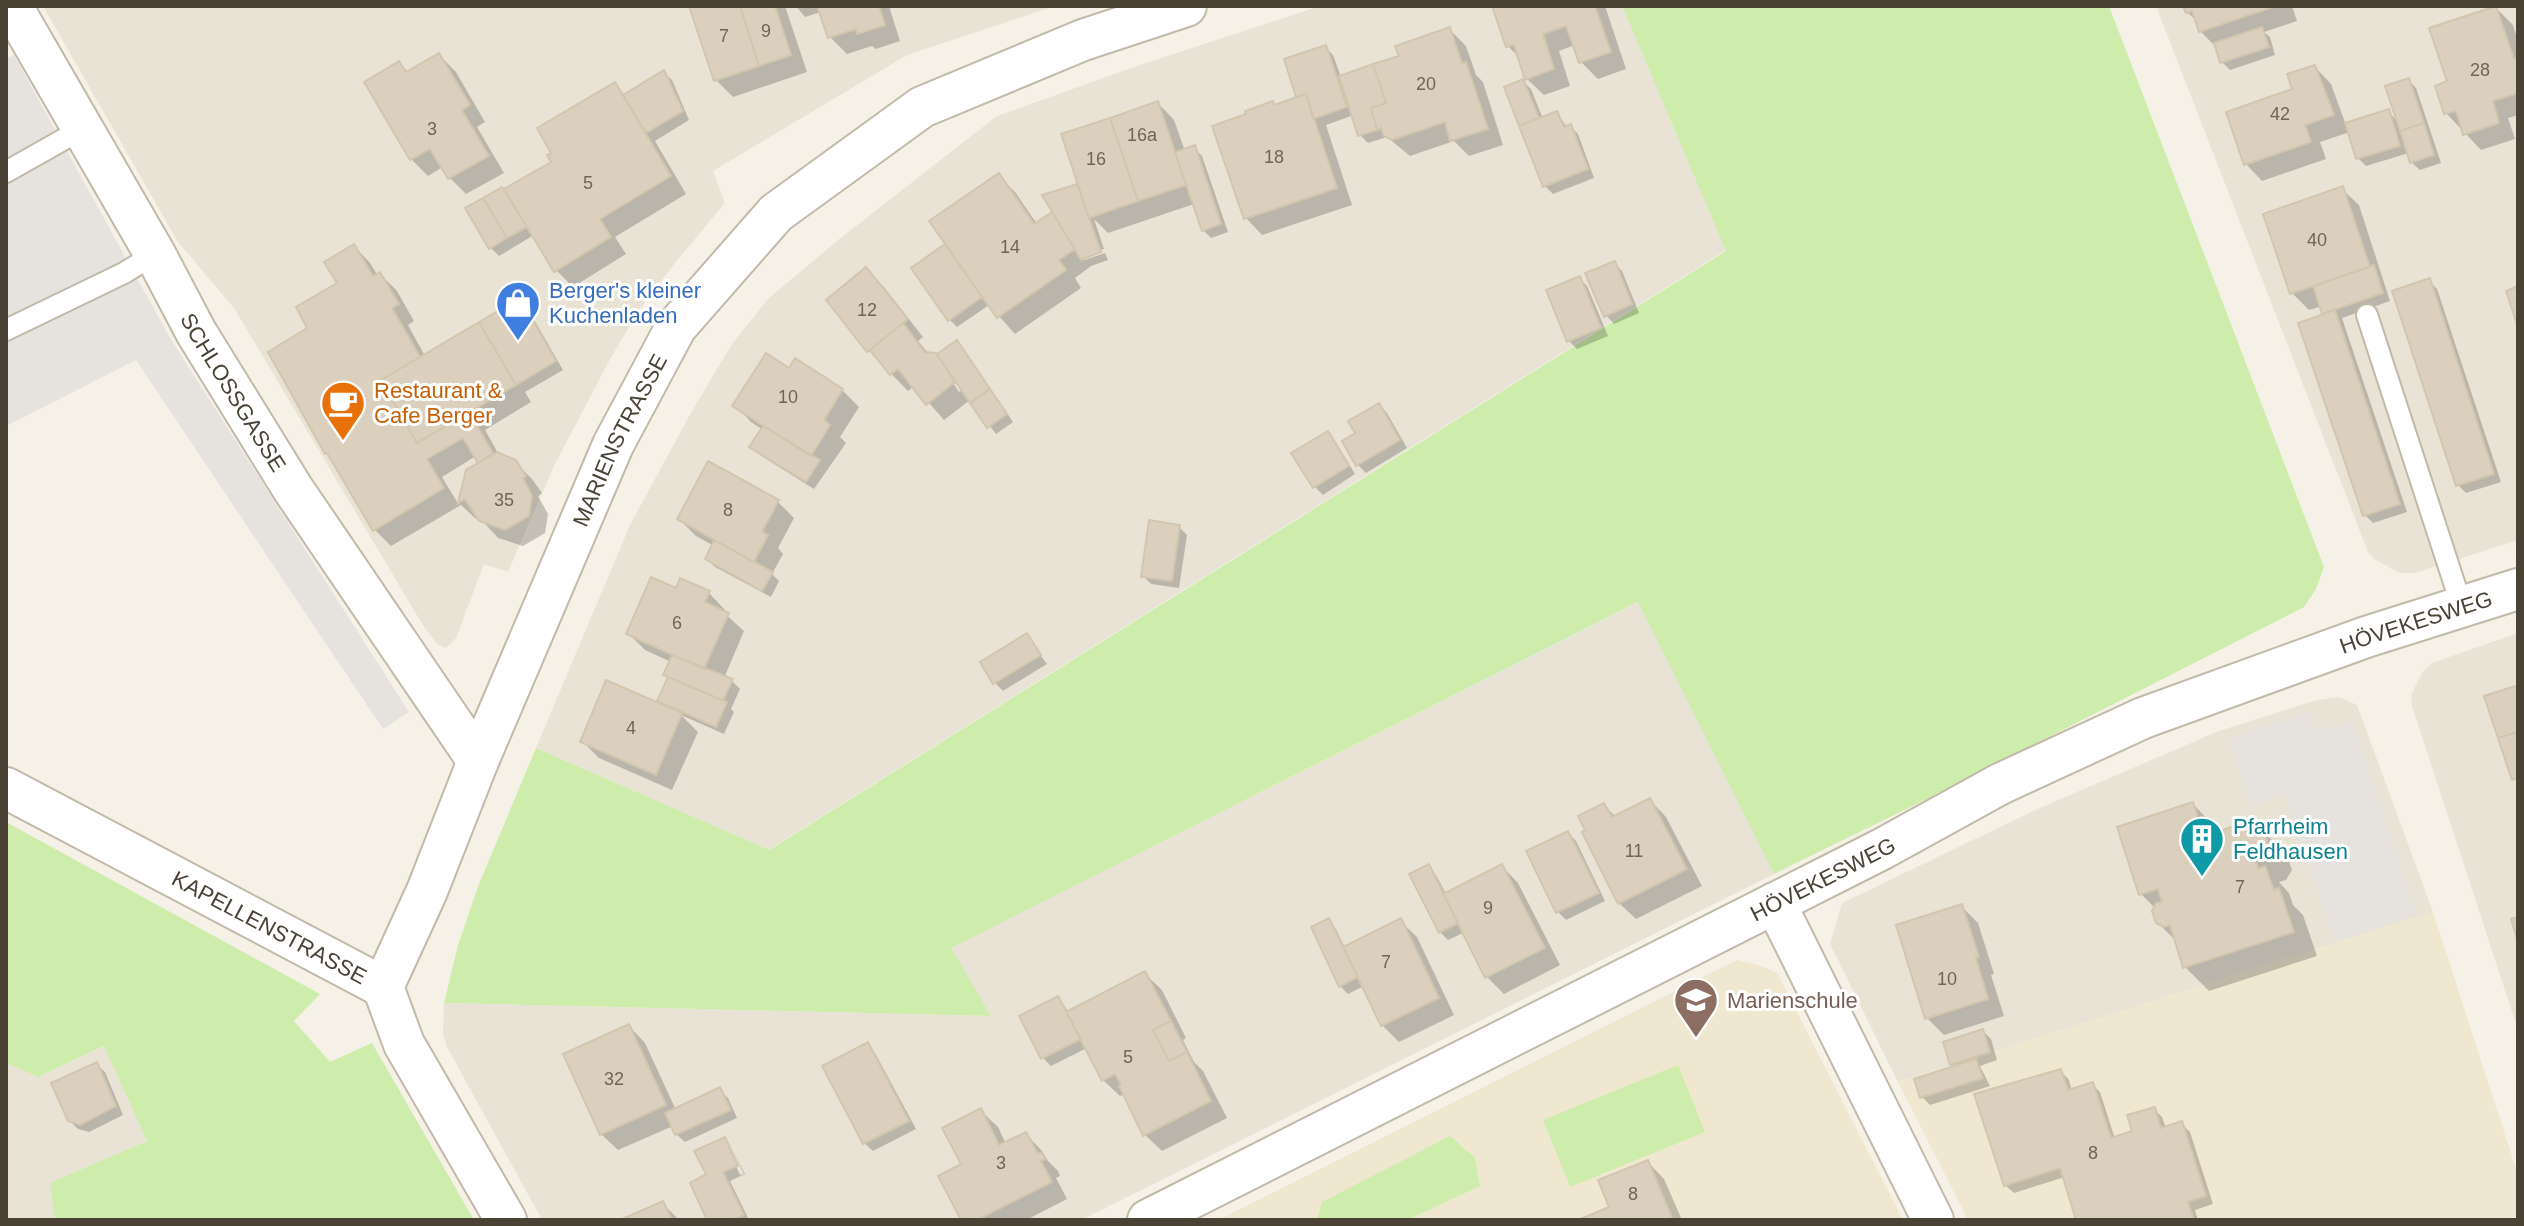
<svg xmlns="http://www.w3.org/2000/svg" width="2524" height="1226" font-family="Helvetica,sans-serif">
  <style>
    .residential { fill: #e9e3d5 }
    .education { fill: #efe7d0 }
    .green { fill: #ceedac }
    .parking { fill: #e6e3df }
    .shadow { fill: #0003; fill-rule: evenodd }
    .building { fill: #dbd0be; stroke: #d3c6ae; stroke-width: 2 }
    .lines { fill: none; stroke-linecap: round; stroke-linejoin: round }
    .service-casing { stroke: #c1baa9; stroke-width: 24 }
    .minor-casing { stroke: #c1baa9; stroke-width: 44 }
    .service { stroke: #fff; stroke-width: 20 }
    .minor { stroke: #fff; stroke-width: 40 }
    .labels { text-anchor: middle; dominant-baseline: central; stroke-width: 6; stroke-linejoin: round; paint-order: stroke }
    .number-label { font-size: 18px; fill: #6e6657 }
    .shop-label { font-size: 22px; fill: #366cbe; stroke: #fff; text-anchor: start }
    .food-label { font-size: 22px; fill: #c56008; stroke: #fff; text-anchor: start }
    .street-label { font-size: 22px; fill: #494235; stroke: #fff }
    .culture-label { font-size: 22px; fill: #0d838f; stroke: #fff; text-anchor: start }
    .education-label { font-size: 22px; fill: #785e54; stroke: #fff; text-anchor: start }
  </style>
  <rect width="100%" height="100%" fill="#f5f1e7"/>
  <path class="residential" d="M43,6h1012l-148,49 -194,116 12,32 -50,60 -36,47 -30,51 -55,105 -46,106 -24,-8 -28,74 -10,10 -8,-3 -14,-18 -190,-319 -56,-66z
    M1320,6h302l104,244 -958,600 -232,-102 94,-223 62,-114 40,-67 36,-45 70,-59 159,-124 137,-49z
    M2156,6h362v534l-103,33h-15l-26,-14 -6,-7z
    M1639,602l135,272 -693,346h-539l-95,-173 -4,-13 1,-31 546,13 -40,-68z
    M2518,633v397l-106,-324 -1,-11 11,-22 10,-10z
    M2339,697l18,8 76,207 -535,170 -68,-138 12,-41 200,-96 177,-76 98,-31z
    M105,1046l42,95 -96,42 4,37h-49v-157l32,14z"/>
  <path class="education" d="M2433,912l85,263v45h-550l-70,-138z
    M1737,960l25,6 15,7 126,247h-685z"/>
  <path class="green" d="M1622,6h487l215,561 -8,22 -12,18 -365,186 -165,81 -136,-272 -687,346 40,68 -547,-13 14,-58 21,-61 57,-136 233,102 957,-599z
    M6,822l314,172 -26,27 36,41 42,-19 102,177h-419l-5,-37 97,-42 -43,-95 -66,31 -32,-14z
    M1678,1065l27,67 -135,55 -27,-67z
    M1450,1136l25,22 5,28 -73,34h-90l5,-18z"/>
  <path class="parking" d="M14,55l156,283 239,374 -26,17 -247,-369 -130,66v-367z
    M2310,711l6,21 37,-12 63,195 -82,26 -49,-146 -35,11 -21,-67z"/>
  <path class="shadow" d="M691,6h94l22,66 -74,25 -17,-17z
    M796,6h93l11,35 -24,8 -4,-3 -25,8 -17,-17 -9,-25 -16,5z
    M1494,6h111l21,63 -28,10 -17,-17 -6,-17 -16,6 11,35 -26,9 -17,-16 -6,-20 -13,-13z
    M2185,6h107l5,15 -33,11 6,5 5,18 -45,15 -8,-8 -5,-14 -17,-17 -2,-9 -11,-10z
    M2496,8l17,17 5,16v74l-10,3 7,21 -34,11 -35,-37 3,-31z
    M1450,30l16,16 10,29 7,7 20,63 -34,11 -15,-15 -44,15 -23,-19 -19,6 -8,-8 -6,-20 -28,10 26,80 -90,30 -16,-17 29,-111 25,-9 -2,-2 27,-49 8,8 8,22 60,-20z
    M439,55l17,17 29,50 -8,5 27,46 -38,21 -16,-16 -7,-11 -15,9 -17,-17 -12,-96 10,10z
    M2315,67l16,17 15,41 42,-14 10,11 10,-42 8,8 25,75 -21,7 -9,-8 -2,-9 -43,13 -8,-8 -8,-26 -30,10 6,17 -64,22 -16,-17 48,-73z
    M664,73l8,7 17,40 -34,21 31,53 -71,43 11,17 -53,33 -17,-17 -22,-35 -35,21 -8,-8 -23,-39 36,-17 50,-29v-9l60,-69 12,11z
    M1523,81l8,8 12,30 14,-6 10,14 3,-1 8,8 16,44 -41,16 -8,-8 -39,-98z
    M1158,103l16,17 11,31 9,-3 8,8 26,76 -17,6 -8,-8 -9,-26 -86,29 -14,-14 10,30 -19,7v4l20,-7 3,7 -17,6 -16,12 6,10 -66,46 -26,-29 -32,22 -8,-8 2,-66 47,-77 17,16 22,32 15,-10 6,7 19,-35 5,6z
    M2342,189l17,16 31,96 -48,17 65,194 -34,11 -8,-8 -43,-209 -13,4 -17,-17z
    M354,246l16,17 8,13 2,-2 17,17 17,30 -6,4 17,31 95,-55 8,8 35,61 -38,22 6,10 -46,28 14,25 16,7 17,17 10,14 -4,3 10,18 -3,19 -22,13 -25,-8 -19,-21 -3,2 -15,-14 -70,41 -17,-17 -40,-69 -7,-7 -56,-100 39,-24 30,-45zM476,456l5,8 -13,7 -9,34 -17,-28z
    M1614,263l8,8 17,42 -25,11 -8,-9z
    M866,270l17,16 40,51 -5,4 11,13 6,1 8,8 14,-20 8,8 48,71 -17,12 -26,-34 -26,20 -30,-34 -6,5 -39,-40 -40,-51zM943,368h5l14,21 -3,3z
    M1579,278l8,8 21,50 -31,13 -8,-8z
    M2429,281l8,8 64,193 -35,11 -8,-8z
    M790,370l52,20 17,17 -19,30 6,6 -32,46 -54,-34 -8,-8 11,-17 -12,-8 -16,-17z
    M1379,405l8,8 20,35 -41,25 -8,-8v-31z
    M1327,433l8,8 20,33 -32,21 -8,-8z
    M777,501l17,17 -16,30 5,6 -11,20 7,7 -8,16 -56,-30 -8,-8 7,-13 -18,-10 -17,-17z
    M1179,527l8,8 -8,53 -28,-4 -8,-8z
    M677,591l32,2 16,17 -1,3 20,18 -20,47 8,3 8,8 -9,20 3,3 -10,22 -43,-19 17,17 -26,58 -73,-32 -17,-17 86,-32 -8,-8 10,-22 1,-17 -26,-12 -17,-17z
    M1026,635l21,29 -44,27 -8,-8 -12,-20z
    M1650,800l16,17 36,69 -66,33 -17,-16 -15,-98 12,12z
    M2193,804l24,25 2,5 42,-5 25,25 6,16 -6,10 -7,2 10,11 4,12 10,10 14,41 -108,35 -24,-24 -8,-25 -20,-20 -1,-13 -15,-15z
    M1568,833l8,8 29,60 -39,19 -8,-8 -29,-60z
    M1502,866l16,17 42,82 -56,29 -17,-17 -22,-45 -17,8 -8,-8 -12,-65 8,8 10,19z
    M1961,906l17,17 16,51 -3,1 13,41 -60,19 -17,-17z
    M1328,921l8,8 9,19 55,-27 17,16 37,78 -55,27 -17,-17 -18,-39 -16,8 -8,-8z
    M1145,974l17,16 24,48 -3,2 11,22 9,9 24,47 -65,33 -17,-16 -20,-41 -5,2 -17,-16 -16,-32 -36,18 -8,-8 15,-60 11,14z
    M629,1026l16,17 31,67 44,-20 8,8 9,20 -52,24 -9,-8 -3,-8 -55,24 -17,-16z
    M1983,1031l8,8 6,21 -17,6 10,20 -60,19 -8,-8 33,-29 -3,-4z
    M867,1045l8,8 41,76 -43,22 -9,-8z
    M96,1064l9,8 18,43 -34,17 -11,-3 -9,-9z
    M2061,1071l8,9 3,11 20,-7 8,8 15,47 20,-7 19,-23 8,8 4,11 15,-5 9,9 23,72 -18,6 3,10h-120l-13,-43 -51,16 -9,-8z
    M981,1111l17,16 8,17 20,-10 16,17 6,10 10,10 2,5 -4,2 11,21 -41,21h-63l1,-55z
    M724,1140l7,6h-4l13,29 4,-1 -13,-27 14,27 -15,7 19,39h-40v-45z
    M1648,1162l16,17 18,41h-99l29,-11z
    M662,1203l17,17h-54z"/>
  <path class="building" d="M689,6h51l19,60 -45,15z
    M740,6h35l16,49 -32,11z
    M817,6h62l6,19 -28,9 -1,-5 -28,9z
    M1492,6h103l16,46 -32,11 -13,-37 -23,8 11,35 -29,11 -11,-35 -8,2z
    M2183,6h93l-77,26 -7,-21 -6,2z
    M2496,6l18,53 4,-1v35l-25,8 6,22 -36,12 -7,-24 -12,3 -9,-28 12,-5 -18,-53z
    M1450,27l12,37 4,-2 22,67 -38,12 -5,-19 -53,18 -8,-4 -3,-8 -4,2 -6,-22 15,-5 -13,-39 26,-8 -4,-10z
    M2262,27l7,20 -49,16 -6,-20z
    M1326,45l21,62 -34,12 -7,-25 -10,3 -12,-38z
    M439,53l31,52 -8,5 27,46 -41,23 -18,-30 -20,11 -46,-78 35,-21 7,11z
    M1373,64l13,39 -15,5 6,22 -19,6 -19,-60z
    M2315,65l19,50 -29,10 6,17 -67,23 -18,-53 66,-23 -5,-15z
    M664,70l19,41 -37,22 -23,-38z
    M2409,78l15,45 -24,8 -15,-45z
    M1523,79l16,39 -20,8 -15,-39z
    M615,82l56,94 -71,43 11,18 -57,35 -50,-83 47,-27 -4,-7 4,-2 -14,-25z
    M1306,94l31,94 -93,31 -32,-93 34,-12 -1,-3 28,-10 1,4z
    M1158,101l28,84 -48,16 -28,-83z
    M2389,109l11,37 -44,13 -11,-36z
    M1557,111l7,16 7,-3 17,45 -45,18 -24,-61z
    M1110,118l28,83 -49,17 -28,-84z
    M2424,123l10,32 -24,8 -10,-32z
    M1195,145l26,79 -19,7 -27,-79z
    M999,173l35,51 18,-12 23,37 -16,11 7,10 -69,48 -68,-97z
    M1077,184l24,68 -20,8 -39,-65z
    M2343,186l27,81 -80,27 -27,-80z
    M502,187l25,40 -20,11 -24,-40z
    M483,198l24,40 -18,11 -24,-41z
    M354,244l19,32 7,-4 19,32 -7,4 28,49 -39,23 36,63 52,-31 24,41 -15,10 -15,-25 -36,21 17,29 -71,43 -46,-78 -2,1 -57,-102 39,-24 -11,-21 41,-24 -13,-21z
    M945,244l37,53 -34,24 -37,-53z
    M1615,261l17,43 -28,13 -19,-44z
    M2374,265l9,28 -61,21 -9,-28z
    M866,267l42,52 -41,33 -41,-52z
    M1580,276l21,52 -34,14 -21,-52z
    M2430,278l64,196 -38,12 -64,-195z
    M2518,286v41l-12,-36z
    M520,298l36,63 -40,24 -37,-63z
    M2335,310l65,194 -37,12 -65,-193z
    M479,322l37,63 -99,58 -36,-63z
    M903,323l22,29 11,1 19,29 -29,23 -28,-36 -8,6 -20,-25z
    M957,340l33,49 -20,14 -33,-49z
    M766,353l23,15 6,-10 48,31 -19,31 6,5 -19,31 -79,-50z
    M990,389l17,25 -20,14 -17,-25z
    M1379,403l21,37 -44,26 -14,-25 13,-8 -7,-12z
    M763,426l57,34 -14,22 -57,-35z
    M1328,431l21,35 -36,22 -22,-35z
    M497,452l19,8 10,16 -3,2 9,18 -3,20 -24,14 -26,-9 -14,-22 -7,4 8,-33z
    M708,461l71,39 -17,32 6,3 -14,27 -77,-43z
    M1149,520l31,5 -8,56 -31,-4z
    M714,540l59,32 -11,19 -57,-32z
    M651,577l25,11 4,-10 30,13 -5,11 24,11 -25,56 -78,-35z
    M1027,633l14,22 -48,29 -13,-22z
    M672,655l61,24 -10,22 -60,-26z
    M668,677l59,25 -11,25 -59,-26z
    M606,680l76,33 -26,62 -76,-33z
    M2518,685v47l-20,6 -14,-42z
    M2518,732v46l-6,2 -14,-42z
    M1650,798l37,71 -69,35 -36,-72 3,-2 -7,-14 26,-13 8,14z
    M2193,802l11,34 46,-15 13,6 5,18 -6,11 -7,2 3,11 7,-3 9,24 5,-2 15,44 -111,36 -13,-43 -6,2 -8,-4 -4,-12 4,-8 6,-1 -4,-13 -19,6 -22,-68z
    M1568,831l31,62 -43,20 -30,-62z
    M1429,864l29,59 -19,10 -30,-59z
    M1502,864l43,84 -60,30 -42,-84z
    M1962,904l17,53 -3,1 12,41 -63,20 -29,-94z
    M2518,917v25l-7,-23z
    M1329,918l29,59 -19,10 -28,-60z
    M1401,918l38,80 -58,28 -38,-79z
    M1145,971l26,50 -18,9 16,31 18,-9 24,49 -68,35 -24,-50 2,-1 -6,-11 -13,7 -36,-69z
    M1058,996l23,43 -40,20 -22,-43z
    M1171,1021l16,31 -18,9 -16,-31z
    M629,1024l37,81 -66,30 -37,-81z
    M1983,1029l7,23 -40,13 -7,-23z
    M868,1042l41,79 -46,23 -41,-78z
    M1976,1059l7,19 -63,20 -6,-19z
    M97,1062l19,44 -36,19 -12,-4 -17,-38z
    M2061,1069l7,21 25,-8 18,56 21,-7 -5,-16 28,-8 6,21 21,-7 24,75 -18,6 6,18h-118l-16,-52 -56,18 -30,-92z
    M720,1087l11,23 -56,25 -10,-22z
    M981,1108l18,37 27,-13 12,22 4,-2 3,7 -4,2 11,21 -75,38h-16l-23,-44 23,-12 -19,-36z
    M725,1137l13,29 -15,6 21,43 -11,5h-26l-17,-37 16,-9 -12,-23z
    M1648,1160l25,60h-95l31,-13 -11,-27z
    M663,1201l9,19h-52z"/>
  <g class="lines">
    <g class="service-casing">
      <path id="service" d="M6,172l76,-43
        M2367,315l95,292
        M6,330l118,-57 31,-19"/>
    </g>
    <g class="minor-casing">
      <g id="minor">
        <path id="s1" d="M15,6l3,11 137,237 41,78 97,157 185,272"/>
        <path id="s2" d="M6,788l377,199 21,57 102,176"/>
        <path d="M1775,903l158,317"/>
        <path id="s3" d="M383,987l44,-96 51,-130 135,-316 63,-118 100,-114 146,-106 161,-67 103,-34"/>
        <path id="s4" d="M1148,1220l734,-371 118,-65 143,-66 223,-81 152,-48"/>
      </g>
    </g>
    <use href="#service" class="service"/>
    <use href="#minor" class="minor"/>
  </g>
  <defs>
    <g id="shop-pin" transform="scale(2.3)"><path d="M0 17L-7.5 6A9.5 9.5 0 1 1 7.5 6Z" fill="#3f7fe0" stroke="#fff"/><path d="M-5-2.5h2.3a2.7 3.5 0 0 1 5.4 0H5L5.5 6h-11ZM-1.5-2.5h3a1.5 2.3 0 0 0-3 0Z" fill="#fff"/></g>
    <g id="cafe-pin" transform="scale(2.3)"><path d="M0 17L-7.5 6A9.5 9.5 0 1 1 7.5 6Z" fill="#e8710a" stroke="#fff"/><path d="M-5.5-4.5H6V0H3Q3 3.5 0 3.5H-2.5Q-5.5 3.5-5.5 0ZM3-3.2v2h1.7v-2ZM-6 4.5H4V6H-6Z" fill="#fff"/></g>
    <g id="building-pin" transform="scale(2.3)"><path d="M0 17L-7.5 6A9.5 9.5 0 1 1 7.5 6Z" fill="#0f9aa8" stroke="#fff"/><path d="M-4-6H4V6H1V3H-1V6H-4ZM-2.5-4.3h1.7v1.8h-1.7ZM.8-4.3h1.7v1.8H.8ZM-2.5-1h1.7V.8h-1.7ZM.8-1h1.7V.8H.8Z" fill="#fff"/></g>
    <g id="school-pin" transform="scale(2.3)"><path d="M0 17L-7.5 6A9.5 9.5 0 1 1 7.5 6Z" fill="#8d6e63" stroke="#fff"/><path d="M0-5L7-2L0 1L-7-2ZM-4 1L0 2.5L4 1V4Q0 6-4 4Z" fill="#fff"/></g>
  </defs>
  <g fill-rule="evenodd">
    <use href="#shop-pin" x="518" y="303"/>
    <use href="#cafe-pin" x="343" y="403"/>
    <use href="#building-pin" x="2202" y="839"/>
    <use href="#school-pin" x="1696" y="1000"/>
  </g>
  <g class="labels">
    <g class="number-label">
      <text x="766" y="31">9</text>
      <text x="724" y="36">7</text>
      <text x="2480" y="70">28</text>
      <text x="1426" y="84">20</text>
      <text x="2280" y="114">42</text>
      <text x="432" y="129">3</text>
      <text x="1142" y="135">16a</text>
      <text x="1274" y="157">18</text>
      <text x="1096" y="159">16</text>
      <text x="588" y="183">5</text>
      <text x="2317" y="240">40</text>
      <text x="1010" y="247">14</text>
      <text x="867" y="310">12</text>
      <text x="788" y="397">10</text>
      <text x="504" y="500">35</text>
      <text x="728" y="510">8</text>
      <text x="677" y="623">6</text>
      <text x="631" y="728">4</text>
      <text x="1634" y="851">11</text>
      <text x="2240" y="887">7</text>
      <text x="1488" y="908">9</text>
      <text x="1386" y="962">7</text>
      <text x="1947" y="979">10</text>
      <text x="1128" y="1057">5</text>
      <text x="614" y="1079">32</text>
      <text x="2093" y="1153">8</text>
      <text x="1001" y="1163">3</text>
      <text x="1633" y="1194">8</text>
    </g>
    <g class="shop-label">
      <text x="549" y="290">Berger's kleiner<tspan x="549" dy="25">Kuchenladen</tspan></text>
    </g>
    <g class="food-label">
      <text x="374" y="390">Restaurant &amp;<tspan x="374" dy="25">Cafe Berger</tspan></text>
    </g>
    <g class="street-label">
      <text stroke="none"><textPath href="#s1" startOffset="444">SCHLOSSGASSE</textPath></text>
      <text stroke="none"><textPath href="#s3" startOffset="596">MARIENSTRASSE</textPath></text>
      <text stroke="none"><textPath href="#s4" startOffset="1404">HÖVEKESWEG</textPath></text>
      <text stroke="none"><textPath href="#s4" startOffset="756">HÖVEKESWEG</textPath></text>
      <text stroke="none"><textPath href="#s2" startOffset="298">KAPELLENSTRASSE</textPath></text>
    </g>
    <g class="culture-label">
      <text x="2233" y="826">Pfarrheim<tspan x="2233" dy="25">Feldhausen</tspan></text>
    </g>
    <g class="education-label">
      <text x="1727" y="1000">Marienschule</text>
    </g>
  </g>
  <rect width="2524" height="1226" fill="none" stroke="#494235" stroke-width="16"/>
</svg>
